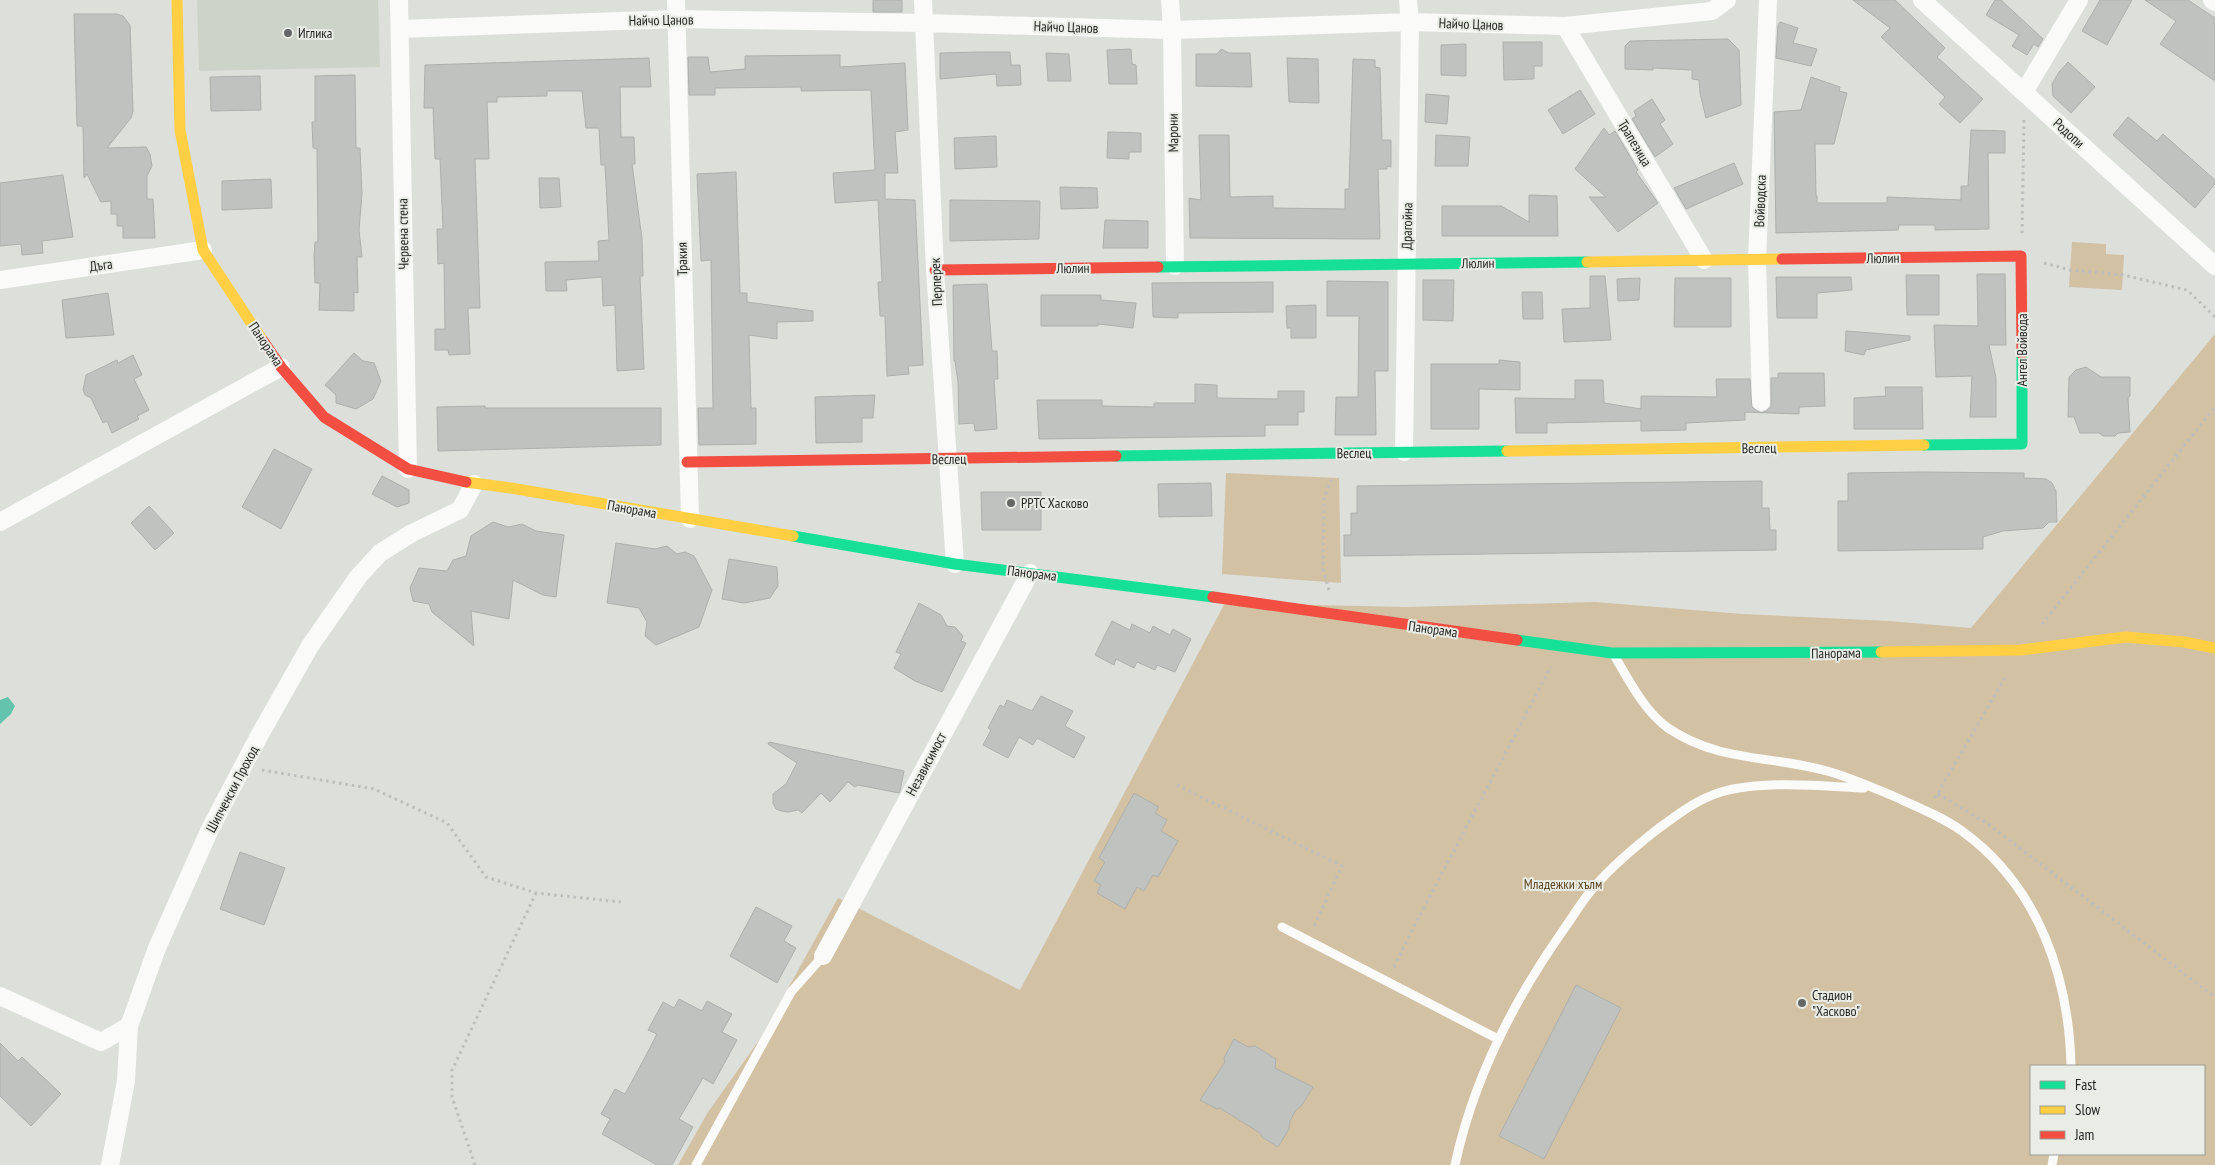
<svg xmlns="http://www.w3.org/2000/svg" width="2215" height="1165" font-family="'PT Sans Narrow',sans-serif">
  <style>
    .built { fill: #ced3c9 }
    .green { fill: #d3c1a4; fill-rule: evenodd }
    .water { fill: #64c3ad }
    .building { fill: #c0c2bf; stroke: #aeb0ad }
    .lines { fill: none; stroke-linecap: round; stroke-linejoin: round }
    .path { stroke: #bebebe; stroke-width: 3; stroke-dasharray: 2.5 4; stroke-linecap: butt }
    .lane { stroke: #fafaf9; stroke-width: 9 }
    .street { stroke: #fafaf9; stroke-width: 18 }
    .fast { stroke: #16e098; stroke-width: 11 }
    .slow { stroke: #ffcf43; stroke-width: 11 }
    .jam { stroke: #f24e42; stroke-width: 11 }
    .poi-dot { fill: #656764; stroke: #eaede6; stroke-width: 2 }
    .labels { text-anchor: middle; dominant-baseline: central; stroke-width: 4; stroke-linejoin: round; paint-order: stroke }
    .street-label { font-size: 14px; fill: #252624; stroke: #eaede6 }
    .poi-label { font-size: 14px; fill: #252624; stroke: #eaede6; text-anchor: start }
    .park-label { font-size: 14px; fill: #5e4723; stroke: #eaede6 }
  </style>
  <rect width="100%" height="100%" fill="#dddfda"/>
  <path class="built" d="M197,0h181l2,67 -181,4z"/>
  <path class="green" d="M2072,242l34,2v10l18,1 -2,35 -53,-3z
    M2215,334v831h-1537l30,-53 52,-73 78,-141 182,92 207,-391 40,5 139,3 189,-5 147,12 147,7 82,7zM2031,1066h173v88h-173z
    M1226,473l113,5 2,105 -119,-9z"/>
  <path class="water" d="M8,697l7,9 -4,8 -11,10v-24z"/>
  <path class="building" d="M873,0h29v12h-29z
    M1853,0h42l50,48 -8,9 46,42 -23,24 -21,-19 6,-7 -64,-60 9,-9z
    M1995,0h6l42,39 -5,8 -4,-3 -7,11 -15,-9 7,-11 -33,-20z
    M2100,0h32l-25,45 -25,-14z
    M2145,0h43l27,18v63l-55,-37 16,-23z
    M74,14h43l6,2 7,9 3,86 -2,7 -24,30 39,-1 4,7 2,12 -5,10v23h6l2,39h-32v-12h-6v-12h-6v-13l-10,1 -14,-28 -3,4 -1,-52h-6z
    M1780,22l18,6 -5,15 24,6 -6,17 -35,-8 2,-33z
    M1728,39l11,11 2,55 -35,13 -6,-25 -1,-13 -7,-1v-9l-39,-2v2l-28,-1v-23l5,-5z
    M1503,42h39v24h-8v13l-30,1z
    M1466,44v32l-25,-1v-30z
    M1131,49l1,15 4,1 1,19h-28l-2,-34z
    M1221,49l8,4h21l2,34 -56,-1v-32h21z
    M981,52h29l1,13h9l1,20 -24,1 -1,-12 -56,5v-26z
    M1046,53l23,1 2,27h-23z
    M840,55v12l65,-4 3,67 -13,2 3,41h-13v26l30,1 8,165 -15,1 1,8 -22,2 -2,-60h-5l-2,-34h4l-4,-82 -43,3 -2,-30 42,-3 -4,-80 -70,1v-4l-86,1v7h-26l-1,-38h20l2,15 35,-3v-13z
    M649,58l2,29h-31l1,50h13l1,27h-3l10,75 1,37h-3l4,93 -27,2 -2,-66 -12,1 -1,-29 -36,3 1,11h-21l-1,-29 54,-1 -1,-20 11,-1 -4,-75h-4l-2,-37h-13l-4,-37h-35v5l-50,1v5h-10l2,57h-14l5,149h-12l2,46 -21,1 -1,-5h-13v-21h10l-1,-66 -6,1 -1,-35h6l-3,-70h-5l-2,-51h-9l1,-43z
    M1287,58l31,1 1,44 -30,-1z
    M1353,59l22,1v7l5,1 2,72h9v27l-4,-1v3h-9l2,70 -190,-1 -1,-40 12,2 -2,-65h30l1,62 43,-1v12l72,1v-20h4z
    M2068,62l27,25 -24,26 -18,-17 -1,-12 7,-12z
    M355,75l1,73h4l2,46 -3,36 3,27h-5l1,36 -4,-1v19l-35,-1 1,-27h-5l-1,-27 1,-14h3l-1,-93 -4,-1 -1,-26h3v-46z
    M260,76l1,34 -50,1 -1,-34z
    M1811,77l29,10 -1,4 8,2 -13,51h-19l1,52h1v7h70v-6l74,3v-14h7l3,-56 34,1v22h-17l1,76 -54,1v-5h-36l-1,5 -122,3 -2,-121 27,-2z
    M1580,90l15,24 -32,20 -15,-24z
    M1426,94l23,2 -2,28 -22,-2z
    M1652,99l13,21 -5,4 13,20 -18,13 -23,-38 4,-3 -2,-5z
    M2128,117l29,24 6,-7 52,46v4l-20,24 -82,-73z
    M1604,128l5,7 6,-4 23,39 -2,2 22,31 -40,29 -29,-35h17l-31,-28z
    M1108,132l33,1v19h-12v7l-22,-1z
    M1436,135l34,2 -2,29h-33z
    M996,136l1,31 -42,2 -1,-31z
    M1734,163l9,21 -57,25 -12,-21z
    M736,172l4,121h7v9l66,9v10l-36,1v17l-28,-4 2,73h5v36l-57,1 -1,-37h15l-2,-148 -10,1 -4,-87z
    M63,175l10,62 -31,4 1,12 -21,2 -1,-11 -21,2v-63z
    M539,178h20l2,29 -21,1z
    M271,179l1,29 -50,2v-29z
    M1060,187l37,1 1,20 -37,1z
    M1529,195l28,1 1,40h-116v-30h59l28,16z
    M950,200l90,1 -1,38 -89,2z
    M1105,220l43,1v27h-45z
    M1977,274h28l1,71h-17l7,33v39h-26l2,-41 -36,1 -2,-52 44,1z
    M1906,275h33v40h-32z
    M1590,276h15l6,64 -47,2 -2,-33 28,-1z
    M1776,277h75l1,13 -35,3v25h-40z
    M1640,278l-1,22 -21,1 -1,-22z
    M1675,278h56v49h-57z
    M1423,280h31l-1,41 -30,-1z
    M1327,281l61,1v89h-13l1,64h-41l1,-38h22l1,-81h-32z
    M1273,282v30l-95,1v5l-25,-1 -1,-34z
    M987,284l5,67h5l1,28h-4l3,50 -22,2 -1,-8 -15,1 -1,-42 -3,-21h-1l-1,-76z
    M1522,292h20l1,27h-20z
    M108,293l6,42 -48,3 -4,-38z
    M1041,295h60v5l35,3 -3,25 -35,-4v2h-57z
    M1316,305v33h-25v-10h-4l-1,-22z
    M1846,331l64,5v4l-44,10 -2,5 -19,-4z
    M354,353l9,8 11,2 7,18 -8,18 -17,10 -20,-6v-8l-11,-10z
    M133,355l9,20 -8,4 15,31 -12,6 2,3 -27,14 -5,-12 -4,2 -12,-25 -6,-3 -2,-5 3,-15 31,-15 1,3z
    M1499,360l21,2v28l-41,-1v40h-48v-65h68z
    M2086,367l15,10h29v19l-2,2 2,34 -12,1 -3,3h-12l-4,-3h-19l-6,-16h-6l1,-40 7,-7z
    M1778,373h46l1,33 -26,1v7l-54,-2v8l-59,3v7l-45,1v-10l-94,2v10h-31l-1,-35 60,1v-19h28l1,23 37,6v-13l76,1 -1,-18h34l2,28 9,6 5,-2 5,-4v-29h7z
    M1195,384l22,1v13l61,1v-8h26v21h-6v13h-33v11l-226,3 -2,-39h65v6l52,1v-4h41z
    M1885,387h37l1,42h-69v-31l32,-2z
    M875,395l-2,23h-11v24l-46,1 -1,-46z
    M485,406v2h176v37l-223,6 -1,-44z
    M274,449l38,20 -31,60 -39,-22z
    M1922,472l102,1v5l22,1 6,4 4,8 1,31h-8l-6,6 -40,3 -20,6v12l-145,2v-50h10v-28z
    M382,476l27,14v13l-12,4 -25,-13z
    M1762,481v27h7l1,22h6v20l-432,6v-21h7v-22h6v-27z
    M1211,483l1,33 -53,1 -1,-33z
    M981,492h60v38h-59z
    M149,506l25,27 -19,17 -24,-27z
    M493,522l15,5 14,-3 14,7 28,4 -8,62 -13,-2 -30,-15 -4,39 -38,-8 3,35 -42,-34 -3,-8 -16,-3 -3,-13 9,-20 28,3 6,-11 13,-4 5,-20z
    M616,543l39,6 12,-3 10,8 8,-2 9,4 18,34 -13,37 -43,18 -11,-9 2,-14 -8,-14 -32,-5z
    M729,559l48,8 1,19 -8,12 -26,5 -22,-4z
    M919,603l22,12 6,11 8,1 8,9 -2,5 5,2 -24,49 -27,-11 -21,-13 7,-14 -5,-2z
    M1112,621l18,9 2,-6 18,9 3,-7 17,9 3,-6 18,10 -16,33 -18,-7 -2,5 -18,-8 -3,6 -18,-9 -2,6 -19,-10z
    M1041,696l32,15 -8,15 20,11 -11,21 -37,-20 -4,7 -14,-8 -11,21 -25,-13 8,-15 -3,-2 12,-23 4,2 3,-7 25,11z
    M769,742l135,29 -4,20 -1,2 -41,-8 -3,2 -7,-5 -18,20 -9,-9 -19,20 -4,-3 -10,2 -7,-1 -5,-2 -3,-6v-9l13,-10 11,-21 -29,-19z
    M1134,793l25,14 -4,6 12,7 -6,11 17,10 -20,36 -5,-2 -9,16 -7,-4 -12,22 -28,-16 4,-8 -7,-4 11,-19 -6,-4z
    M240,852l45,16 -21,57 -44,-16z
    M756,907l36,19 -8,15 12,7 -19,35 -47,-27z
    M1576,985l45,23 -77,151 -45,-23z
    M679,999l23,12 5,-10 25,13 -10,18 15,8 -24,44 -10,-6 -24,41 14,8 -21,38h-15l-55,-31 8,-15 -9,-5 14,-25 10,5 18,-33 14,-27 -9,-4 15,-28 11,6z
    M1234,1039l14,8 7,-1 21,13 -1,9 38,19 -11,18 -7,6 -5,10 -1,8 -11,18 -16,-10 -2,-4 -40,-25 -3,1 -17,-9 25,-38 -1,-4z
    M0,1043l18,18 4,-4 39,37 -30,32 -31,-30z"/>
  <g class="lines">
    <path class="path" d="M2022,233l2,-113
      M2044,263l26,7 53,5 64,15 28,27
      M1329,590l-6,-21 1,-71 9,-22
      M2042,624l173,-217
      M262,770l112,19 73,34 39,54 50,16 85,9
      M1177,785l165,81 -28,60
      M1938,794l50,30 227,173
      M1935,798l72,-124
      M1394,967l19,-39 138,-261
      M475,1165l-23,-68v-27l84,-177"/>
    <path class="lane" d="M1614,655c14,24 31,57 54,73 52,35 103,27 159,43 22,6 44,16 64,24 24,11 50,21 71,36 76,55 107,145 109,235
      M1282,927l216,112
      M696,1165l95,-173 32,-36
      M1455,1165c18,-85 59,-165 109,-236 10,-14 19,-30 31,-43 19,-22 41,-40 64,-58 21,-15 37,-28 62,-36 41,-12 101,-6 143,-4
      M2052,1165l2,-11"/>
    <path class="street" d="M399,0l9,469
      M676,0l14,519
      M923,0l12,270 20,294
      M1170,0l2,30 3,236
      M1922,0l293,266
      M2212,0l3,2
      M1565,26l139,234
      M400,29l277,-10 248,4 247,7 238,-8 155,4 147,-15 15,-11
      M2024,92l55,-92
      M0,280l203,-30
      M1761,402l-4,-143 11,-259
      M1404,452l6,-430 -2,-22
      M0,522l281,-155
      M823,956l207,-383
      M0,996l101,46 28,-16
      M110,1165l16,-84 3,-55 28,-78 53,-119 49,-93 51,-90 48,-69 22,-24 32,-20 48,-23 14,-26"/>
    <path class="fast" d="M1158,267l429,-5
      M1924,445l98,-1v-90
      M1116,456l391,-5
      M793,536l162,28 258,33
      M1517,640l95,13 269,-1"/>
    <path class="slow" d="M177,0l3,130 23,120 60,91
      M1587,262l195,-3
      M1507,451l417,-6
      M466,482l45,6 282,48
      M1881,652l140,-2 105,-13 58,5 31,6"/>
    <path class="jam" d="M1782,259l239,-3 1,98
      M935,270l223,-3
      M263,341l18,26 43,50 84,52 58,13
      M687,462l429,-6
      M1213,597l304,43"/>
  </g>
  <g class="poi-dot">
    <circle cx="288" cy="33" r="5"/>
    <circle cx="1011" cy="503" r="5"/>
    <circle cx="1802" cy="1003" r="5"/>
  </g>
  <g class="labels">
    <g class="street-label">
      <text transform="translate(661 20) rotate(-1)">Найчо Цанов</text>
      <text transform="translate(1471 24) rotate(2)">Найчо Цанов</text>
      <text transform="translate(1066 27) rotate(2)">Найчо Цанов</text>
      <text transform="translate(1173 133) rotate(-91)">Марони</text>
      <text transform="translate(2069 133) rotate(42)">Родопи</text>
      <text transform="translate(1635 143) rotate(59)">Трапезица</text>
      <text transform="translate(1760 201) rotate(-88)">Войводска</text>
      <text transform="translate(1407 226) rotate(-89)">Драгойна</text>
      <text transform="translate(403 234) rotate(-91)">Червена стена</text>
      <text transform="translate(1883 258) rotate(-1)">Люлин</text>
      <text transform="translate(682 259) rotate(-91)">Тракия</text>
      <text transform="translate(1478 263) rotate(-1)">Люлин</text>
      <text transform="translate(101 265) rotate(-8)">Дъга</text>
      <text transform="translate(1073 268) rotate(-1)">Люлин</text>
      <text transform="translate(936 282) rotate(-93)">Перперек</text>
      <text transform="translate(266 344) rotate(56)">Панорама</text>
      <text transform="translate(2022 350) rotate(-90)">Ангел Войвода</text>
      <text transform="translate(1759 448) rotate(-1)">Веслец</text>
      <text transform="translate(1354 453) rotate(-1)">Веслец</text>
      <text transform="translate(949 459) rotate(-1)">Веслец</text>
      <text transform="translate(632 509) rotate(10)">Панорама</text>
      <text transform="translate(1032 573) rotate(7)">Панорама</text>
      <text transform="translate(1433 629) rotate(8)">Панорама</text>
      <text transform="translate(1836 653) rotate(-1)">Панорама</text>
      <text transform="translate(926 764) rotate(-62)">Независимост</text>
      <text transform="translate(232 789) rotate(-62)">Шипченски Проход</text>
    </g>
    <g class="poi-label">
      <text x="298" y="33">Иглика</text>
      <text x="1021" y="503">РРТС Хасково</text>
      <text x="1812" y="995">Стадион<tspan x="1812" dy="16">"Хасково"</tspan></text>
    </g>
    <g class="park-label">
      <text x="1563" y="884">Младежки хълм</text>
    </g>
  </g>
  <rect x="2030" y="1065" width="175" height="90" fill="#eaede6" stroke="#9b9d98"/>
  <rect x="2040" y="1081" width="25" height="8" fill="#16e098" stroke="#9b9d98"/>
  <text x="2075" y="1090" font-size="15" fill="#252624">Fast</text>
  <rect x="2040" y="1106" width="25" height="8" fill="#ffcf43" stroke="#9b9d98"/>
  <text x="2075" y="1115" font-size="15" fill="#252624">Slow</text>
  <rect x="2040" y="1131" width="25" height="8" fill="#f24e42" stroke="#9b9d98"/>
  <text x="2075" y="1140" font-size="15" fill="#252624">Jam</text>
</svg>
